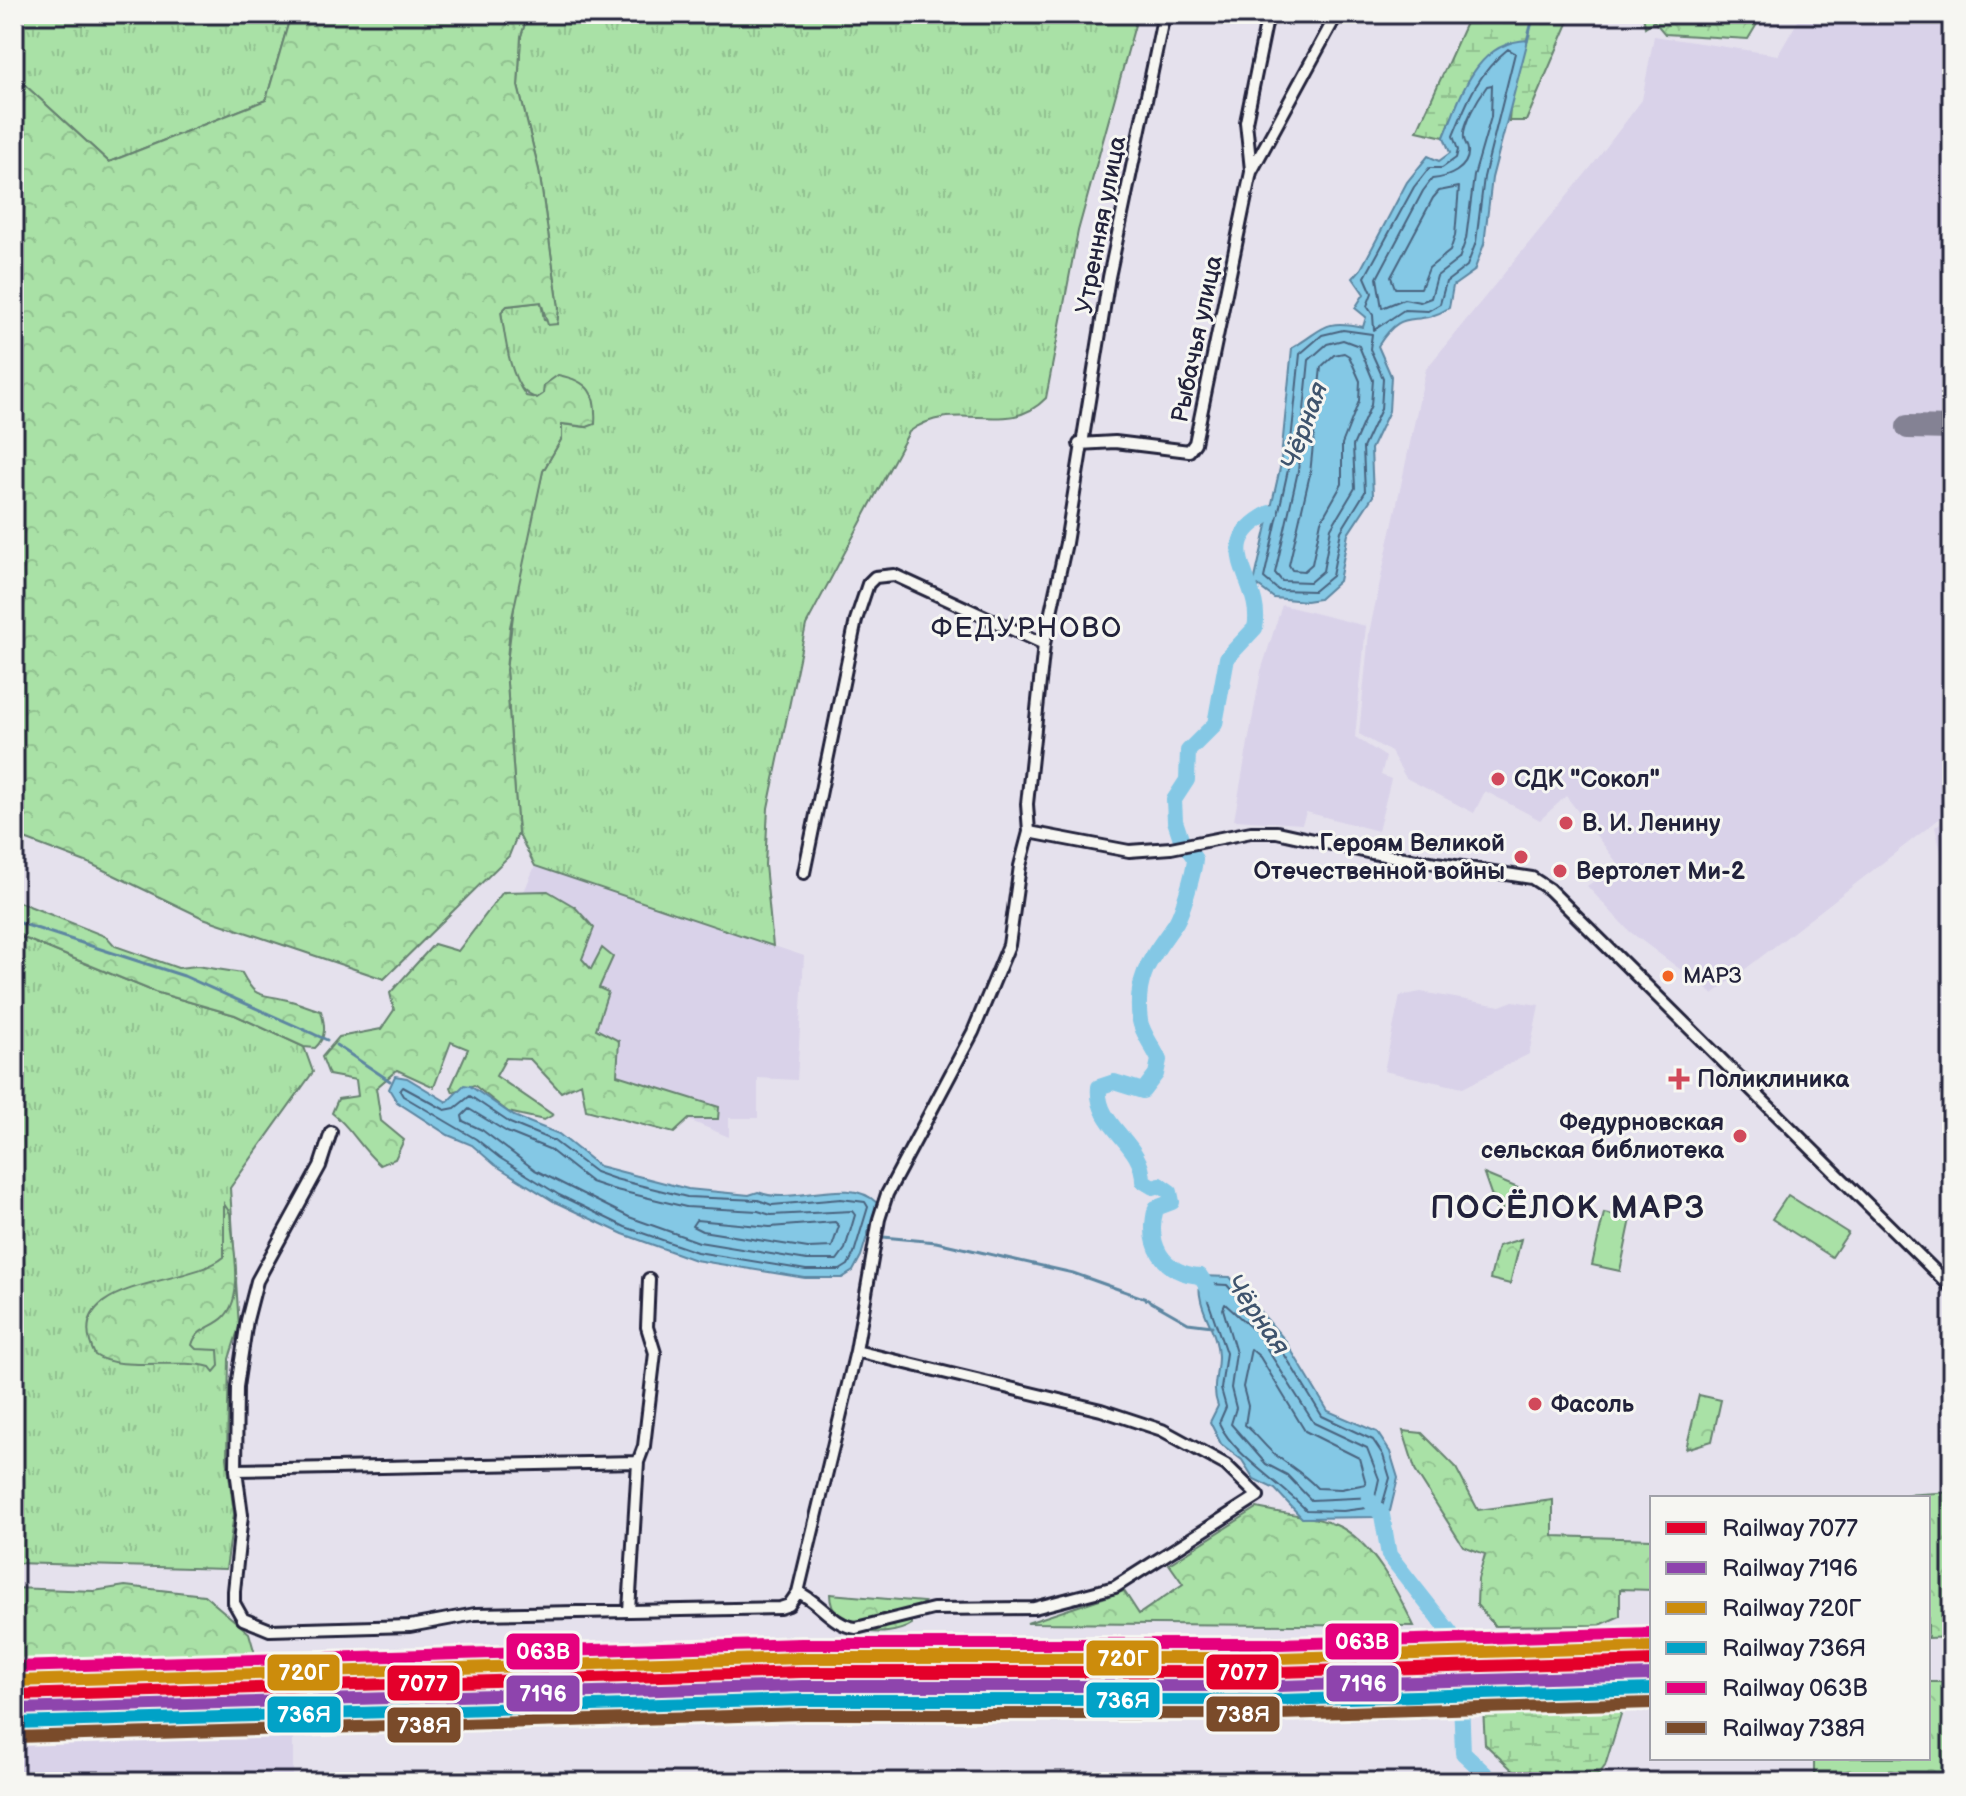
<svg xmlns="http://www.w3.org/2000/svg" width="1966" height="1796" font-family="'Balsamiq Sans',sans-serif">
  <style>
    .built { fill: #d9d2e9 }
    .grass { fill: url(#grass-tufts); stroke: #668270; stroke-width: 2 }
    .forest { fill: url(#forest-crowns); stroke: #668270; stroke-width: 2 }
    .wetland { fill: url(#wetland-marsh); stroke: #668270; stroke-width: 2 }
    .pitch { fill: #a9e1a6; stroke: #668270; stroke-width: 2 }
    .water { fill: #84c8e5; stroke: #5d86a1; stroke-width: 2 }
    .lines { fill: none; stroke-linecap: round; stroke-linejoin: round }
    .shore { stroke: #49647f; stroke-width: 2 }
    .stream { stroke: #5d86a1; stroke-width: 3 }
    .river { stroke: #84c8e5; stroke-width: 16 }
    .taxiway { stroke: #848294; stroke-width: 24 }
    .minor-casing { stroke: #22223b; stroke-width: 16 }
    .minor { stroke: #f6f6f2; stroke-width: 10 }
    .rail-1-casing { stroke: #f6f6f2; stroke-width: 18 }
    .rail-2-casing { stroke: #f6f6f2; stroke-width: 18 }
    .rail-3-casing { stroke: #f6f6f2; stroke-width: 18 }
    .rail-4-casing { stroke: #f6f6f2; stroke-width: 18 }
    .rail-5-casing { stroke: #f6f6f2; stroke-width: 18 }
    .rail-6-casing { stroke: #f6f6f2; stroke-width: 18 }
    .rail-1 { stroke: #e4002b; stroke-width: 12 }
    .rail-2 { stroke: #8e44ad; stroke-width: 12 }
    .rail-3 { stroke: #cc8c0c; stroke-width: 12 }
    .rail-4 { stroke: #02a2c7; stroke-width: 12 }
    .rail-5 { stroke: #e5007d; stroke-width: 12 }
    .rail-6 { stroke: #7a4b2a; stroke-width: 12 }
    .poi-dot { fill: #d1495b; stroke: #f6f6f2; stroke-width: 3 }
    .bus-dot { fill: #f26522; stroke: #f6f6f2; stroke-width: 3 }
    .labels { text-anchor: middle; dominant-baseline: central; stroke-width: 6; stroke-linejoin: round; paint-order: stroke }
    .bus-label { font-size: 22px; fill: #22223b; stroke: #f6f6f2; text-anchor: start }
    .street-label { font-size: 24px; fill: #22223b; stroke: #f6f6f2 }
    .poi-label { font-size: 24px; font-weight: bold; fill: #22223b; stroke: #f6f6f2; text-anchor: start }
    .water-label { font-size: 26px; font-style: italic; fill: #3f546e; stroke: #f6f6f2 }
    .quarter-label { font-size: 28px; letter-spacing: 2px; fill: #22223b; stroke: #f6f6f2 }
    .district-label { font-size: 32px; font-weight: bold; letter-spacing: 2px; fill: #22223b; stroke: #f6f6f2 }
    .line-badge { stroke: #f6f6f2; stroke-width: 3 }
    .badge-label { font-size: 22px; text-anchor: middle; font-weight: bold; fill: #fff }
  </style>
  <defs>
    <pattern id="grass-tufts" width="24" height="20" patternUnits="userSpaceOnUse" patternTransform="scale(2)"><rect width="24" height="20" fill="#a9e1a6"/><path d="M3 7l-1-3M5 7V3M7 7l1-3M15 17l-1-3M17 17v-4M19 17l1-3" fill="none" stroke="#91c190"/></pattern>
    <pattern id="forest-crowns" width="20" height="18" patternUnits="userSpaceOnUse" patternTransform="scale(2)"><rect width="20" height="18" fill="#a9e1a6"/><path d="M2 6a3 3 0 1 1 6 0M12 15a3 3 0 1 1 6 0" fill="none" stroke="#91c190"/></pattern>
    <pattern id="wetland-marsh" width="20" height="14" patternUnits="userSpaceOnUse" patternTransform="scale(2)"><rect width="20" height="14" fill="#a9e1a6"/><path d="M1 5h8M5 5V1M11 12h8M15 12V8" fill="none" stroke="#91c190"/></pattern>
  </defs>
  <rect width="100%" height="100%" fill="#e5e1ed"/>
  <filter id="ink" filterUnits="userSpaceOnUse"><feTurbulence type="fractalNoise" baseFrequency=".0125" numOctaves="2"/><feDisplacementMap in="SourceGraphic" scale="16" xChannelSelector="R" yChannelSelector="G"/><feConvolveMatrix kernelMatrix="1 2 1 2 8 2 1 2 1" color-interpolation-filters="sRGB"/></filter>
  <g filter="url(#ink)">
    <path class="built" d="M1802,14h150v795l-239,185 -84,-63 -42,-45 31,-22 -52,-68 -26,24 -55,-29 -11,22 -68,-35 -15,-26 -32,-18 10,-101 57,-264 169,-207 47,-62 12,-64 124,19z
      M1282,605l84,21 -11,111 31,20 -5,18 10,4 -13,52 -72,-19 -4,12 -68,-4 27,-149z
      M1952,813v84l-17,-70z
      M535,866l269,90 -7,124 -39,-2v40h-29v19l-263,-111z
      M1421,992l79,14 13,-5 26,4 -10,49 -66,34 -79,-17 16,-75z
      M281,1719l12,8v55h-279v-57z"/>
    <path class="grass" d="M14,14h277l-25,86 -157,62 -95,-87z
      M528,14h610l-60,217 -32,167c-40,42 -89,-2 -137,34l-103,193 -38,183 -3,57 8,81 -238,-80 -17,-33 -12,-163 12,-93 25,-106 19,-33v-14l24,3 -42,-33 -7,4c-31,-8 -32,-60 -36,-87l6,-5 34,-4 3,18 13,4 2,-16 -20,-138 -21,-84 3,-50z
      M14,934l141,58 80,23 69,32 9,25 -83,116 9,139 -10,32 -2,99 7,56 -8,55 -212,-6z"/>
    <path class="forest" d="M291,14h237l-7,22 -3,50 21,84 20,138 -2,16 -9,1 -7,-23 -34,4 -6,6c5,29 7,59 25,84l11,2 6,-4 1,-9 14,-10c31,6 39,18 37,49l-8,3 -25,-3v14l-19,33 -33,156 -4,43 12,163 -9,23 -125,123 -181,-61 -112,-54 -77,-29v-760l95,87 157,-62z
      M1643,14h120l-15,25 -83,-5 -11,-13 -9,6z
      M548,891l27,16 19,21 -12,31 9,10 11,-21 11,9 -14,31 9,4 -12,37 23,12 -2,34 102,32 -1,12h-29l-15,14 -88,-23 -5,-27 -20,9 -31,-33 -24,-1 -10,18 57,39 -9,5 -36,-8 -34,-27 -21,7 -2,-5 17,-38 -17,-7 -17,45 -37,-17 -21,18 5,33 23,19 -9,19 -15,6c-20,-17 -28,-37 -48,-52l6,-14 20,-3 -2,-16 -27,-5 -7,-18 17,-20 42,-8 13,-19 -4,-17 44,-49 24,7 45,-59z
      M14,900l93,37 8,9 63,22 19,-2 45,7c14,26 16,20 41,26 12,2 25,8 38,12 4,14 6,26 -6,37l-11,-1 -69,-32 -80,-23 -141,-58z
      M1484,1174l34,14 5,15 -26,8z
      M224,1204l6,9c2,28 16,82 -6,104 -11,11 -28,11 -32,28l4,4 22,1 1,16 -5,6 -4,-5c-32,-9 -91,5 -115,-12 -38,-78 93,-67 129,-98z
      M1521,1239l-11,45 -20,-5 8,-33z
      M1699,1395l22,5 -9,41 -26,8z
      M1403,1431l19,2 33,33 23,44 75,-10v36l99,3v51l-32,-1v27l-20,9 -105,1 -18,-21 1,-26 7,-25 -22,-8 -47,-74z
      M1952,1492v145l-24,1v-140h-23v-3z
      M1257,1508c24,6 56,7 79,17 36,15 62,68 78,101l-387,-3 97,-32 15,23 44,-30 -14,-20z
      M125,1586l79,9 45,38 6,21 -241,6v-72l80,3z
      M830,1594l94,8 -13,15 1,7c-27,17 -82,9 -82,-30z
      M1928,1682h24v100h-138v-24h114z"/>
    <path class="wetland" d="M1470,14h102l-46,107h-17l2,-27 16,-54 -76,79 -7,18 -27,-6z
      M1629,1688l-24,78 -12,16h-68l-40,-38 -3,-53z"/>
    <path class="pitch" d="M1788,1195l60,38 -16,24 -60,-38z
      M1604,1213l27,6 -11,52 -28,-6z"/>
    <path class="water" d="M1528,40l-36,138 -8,66 -10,27 -21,15 -4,22c-36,22 -45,-4 -71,38l13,30 -2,35 -18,38 2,47 -25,38 -9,47 -20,18 -13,2 -32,-3 -20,-15 26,-115 12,-120c32,-18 30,-30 71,-21l3,-10 -11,-9 9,-14 -11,-16 8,-9 46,-87 21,-26 11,5 11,-8 -6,-16c17,-41 31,-95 84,-97z
      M395,1076l12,2 40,24 17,-17 6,1 44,30 45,18 40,32 89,23 61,6 9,-3c35,15 90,-18 119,11l-16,53 -8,15 -11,7h-37l-110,-18 -72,-26 -68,-32 -60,-37 -23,-20 -24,-10 -51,-33 -8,-13z
      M1200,1276l30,1 55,63 43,71 49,21 13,20 8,26 -8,33 -14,6 -74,1 -27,-29 -21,-10 -12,-19 -21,-16 -11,-22 8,-16c-7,-19 0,-30 0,-50 -1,-31 -23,-45 -18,-80z"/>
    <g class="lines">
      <path class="shore" d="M1508,49l7,4 -31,124 -8,65 -9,24 -21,16 -6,22 -12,7 -24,-1 -30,20 -1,-15 -6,-9 5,-13 -7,-16 49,-90 15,-19h13l14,-10 2,-8 -5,-14c14,-35 25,-63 55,-87z
        M1492,85l-1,32 -17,59 -8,63 -7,20 -22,17 -6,22 -11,4 -16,-3 -22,9 -5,-30 46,-87 9,-12c15,-1 38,-10 36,-29 0,-4 -4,-8 -4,-12 -2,-14 15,-41 23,-52z
        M1459,187l-4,49 -5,15 -21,17 -8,20h-26l-4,-11 42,-79 6,-7z
        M1343,330l29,4 -2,15 13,29 -2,31 -18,39 2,44 -24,39 -9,45 -18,15 -36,-1 -14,-12 24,-108 12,-116 22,-19z
        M1343,340l16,6 14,34 -2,25 -18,41 2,42 -24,40 -8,43 -13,11 -28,-1 -7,-8 23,-102 11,-111 18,-16z
        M1344,353l5,3 11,25 -1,20 -17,43v40l-21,37 -9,43 -8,7 -12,-1 -3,-5 21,-91 11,-107 13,-12z
        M403,1087l42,23 10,-2 15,-12 40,27 44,18 41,31 20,7 72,18 71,3 14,5 69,-6 24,3 3,5 -14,46 -6,12 -8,5h-34l-109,-18 -72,-25 -66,-32 -59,-37 -24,-19 -73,-43 -3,-5z
        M469,1109l38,23 42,17 42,33 21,7 74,18 72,4 13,4 81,-4 3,4 -10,34 -8,11h-30l-108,-18 -70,-25 -94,-47 -53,-40 -19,-9 -1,-5z
        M696,1220l74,7 65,-5 4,4 -7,21 -24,1 -106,-17 -10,-5z
        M1209,1284l18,1 51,59 44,72 51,24 10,15 7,23 -8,28 -39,5 -37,-1c-26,-28 -72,-54 -87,-87l7,-16 -5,-18 5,-36 -20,-58z
        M1225,1304l32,29 57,90 53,25 12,31 -4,18 -64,3 -24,-25 -21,-11 -35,-40 5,-16 -5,-20 5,-35 -13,-44z
        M1251,1349l9,8 45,74 54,27 7,26 -25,5 -24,-1c-13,-14 -26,-21 -40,-32 -10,-6 -20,-22 -32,-31l3,-19 -5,-19z"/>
      <path class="stream" d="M1527,41l7,-27
        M14,921l170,55 143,64
        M336,1045l54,36
        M883,1237l53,5 137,31 73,26 42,24 24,3"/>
      <path class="river" d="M1212,1294l-12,-18c-38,-3 -54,-32 -44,-68l16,-6 -2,-10 -10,-7 -7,2 -10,-6c0,-39 -48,-54 -44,-94l15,-5 29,9 13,-17 3,-14c-5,-12 -17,-27 -19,-39 -6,-45 12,-64 35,-97 7,-10 19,-52 20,-65l-14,-20 -6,-18 -1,-21 13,-20 1,-29 27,-27 12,-66 28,-30c10,-47 -50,-82 15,-115
        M1369,1500l13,15 7,40 70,89 4,109 31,29"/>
      <path class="taxiway" d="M1908,427l44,1"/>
      <g class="minor-casing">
        <path id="minor" d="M1251,170l-5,-48 22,-108
          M1079,444l36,-2 74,9 6,-8 56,-271 86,-158
          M1029,832l100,19 42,-3 80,-16h26l95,21 160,25 17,11 403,399
          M804,873l52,-253 12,-36 7,-7 19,-2 150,69
          M331,1132l-11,34 -63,115 -10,39 -10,67 -1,83 6,45 -8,76v12l9,16 27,11 140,-4 65,-12 305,-6 9,-3 9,-13 58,-241 23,-132 8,-25 86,-162 36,-87 11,-79 9,-34 -2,-28 17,-160 22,-101 43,-266 55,-263
          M638,1462l6,-16 11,-93 -8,-26 2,-48
          M236,1470l402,-8 -9,149
          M798,1592c21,9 35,34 58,36l77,-19 101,-1 81,-21 143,-91 -32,-31 -64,-35 -61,-20 -245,-59"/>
      </g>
      <use href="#minor" class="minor"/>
      <g class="rail-1-casing">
        <path id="rail-1" d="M14,1695l788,-23h477l373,-11"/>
      </g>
      <g class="rail-2-casing">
        <path id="rail-2" d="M14,1709l788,-23h477l373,-11"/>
      </g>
      <g class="rail-3-casing">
        <path id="rail-3" d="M14,1681l788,-23h477l373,-11"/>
      </g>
      <g class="rail-4-casing">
        <path id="rail-4" d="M15,1723l787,-23h477l373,-11"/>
      </g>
      <g class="rail-5-casing">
        <path id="rail-5" d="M14,1667l787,-23h478l372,-11"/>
      </g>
      <g class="rail-6-casing">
        <path id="rail-6" d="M15,1737l788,-23h476l373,-11"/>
      </g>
      <use href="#rail-1" class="rail-1"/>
      <use href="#rail-2" class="rail-2"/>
      <use href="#rail-3" class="rail-3"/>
      <use href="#rail-4" class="rail-4"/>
      <use href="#rail-5" class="rail-5"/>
      <use href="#rail-6" class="rail-6"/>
    </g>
  </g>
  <g class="poi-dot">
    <circle cx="1498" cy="779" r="8"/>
    <circle cx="1566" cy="823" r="8"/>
    <circle cx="1521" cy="857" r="8"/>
    <circle cx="1560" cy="871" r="8"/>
    <path d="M1675 1067h8v8h8v8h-8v8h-8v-8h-8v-8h8z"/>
    <circle cx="1740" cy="1136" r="8"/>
    <circle cx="1535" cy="1404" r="8"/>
  </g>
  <circle class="bus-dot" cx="1668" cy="976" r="7"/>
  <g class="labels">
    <g class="bus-label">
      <text x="1683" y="976">МАРЗ</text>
    </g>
    <g class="street-label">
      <text transform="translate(1101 225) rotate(-79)">Утренняя улица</text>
      <text transform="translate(1197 339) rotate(-78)">Рыбачья улица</text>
    </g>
    <g class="poi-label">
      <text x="1514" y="779">СДК "Сокол"</text>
      <text x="1582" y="823">В. И. Ленину</text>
      <text x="1505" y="843" text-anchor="end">Героям Великой<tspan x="1505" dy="28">Отечественной войны</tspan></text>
      <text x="1576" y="871">Вертолет Ми-2</text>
      <text x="1697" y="1079">Поликлиника</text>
      <text x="1724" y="1122" text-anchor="end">Федурновская<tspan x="1724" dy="28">сельская библиотека</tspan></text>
      <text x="1551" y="1404">Фасоль</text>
    </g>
    <g class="water-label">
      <text transform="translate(1305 426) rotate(-70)">Чёрная</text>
      <text transform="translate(1257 1315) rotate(55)">Чёрная</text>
    </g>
    <g class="quarter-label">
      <text x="1027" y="628">ФЕДУРНОВО</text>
    </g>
    <g class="district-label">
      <text x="1568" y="1208">ПОСЁЛОК МАРЗ</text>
    </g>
  </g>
  <g class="line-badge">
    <rect x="1324" y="1622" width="76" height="39" rx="8" fill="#e5007d"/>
    <rect x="505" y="1632" width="76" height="39" rx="8" fill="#e5007d"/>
    <rect x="1085" y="1639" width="75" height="38" rx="8" fill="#cc8c0c"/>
    <rect x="1205" y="1653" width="75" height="38" rx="8" fill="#e4002b"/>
    <rect x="266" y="1653" width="75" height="39" rx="8" fill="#cc8c0c"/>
    <rect x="386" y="1664" width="75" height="38" rx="8" fill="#e4002b"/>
    <rect x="1325" y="1664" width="75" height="39" rx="8" fill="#8e44ad"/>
    <rect x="505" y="1674" width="76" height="39" rx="8" fill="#8e44ad"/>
    <rect x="1085" y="1681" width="76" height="38" rx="8" fill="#02a2c7"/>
    <rect x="1205" y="1695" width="76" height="38" rx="8" fill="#7a4b2a"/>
    <rect x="266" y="1695" width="76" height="39" rx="8" fill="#02a2c7"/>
    <rect x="386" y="1706" width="76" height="38" rx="8" fill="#7a4b2a"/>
  </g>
  <g class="badge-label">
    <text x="1362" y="1649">063В</text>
    <text x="543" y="1659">063В</text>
    <text x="1123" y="1666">720Г</text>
    <text x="1243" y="1680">7077</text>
    <text x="304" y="1680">720Г</text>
    <text x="423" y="1691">7077</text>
    <text x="1363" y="1691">7196</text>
    <text x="543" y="1701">7196</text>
    <text x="1123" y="1708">736Я</text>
    <text x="1243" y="1722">738Я</text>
    <text x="304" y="1722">736Я</text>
    <text x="424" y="1733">738Я</text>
  </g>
  <rect width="1966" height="1796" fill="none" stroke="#f6f6f2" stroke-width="48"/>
  <rect x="24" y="24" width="1918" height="1748" fill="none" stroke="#22223b" stroke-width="3" filter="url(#ink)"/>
  <rect x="1650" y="1496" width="280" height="264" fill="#f6f6f2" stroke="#a1a1a9" stroke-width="2"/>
  <rect x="1666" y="1522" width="40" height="12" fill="#e4002b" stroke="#a1a1a9" stroke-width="2"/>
  <text x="1722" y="1536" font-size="24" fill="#22223b">Railway 7077</text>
  <rect x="1666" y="1562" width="40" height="12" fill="#8e44ad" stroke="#a1a1a9" stroke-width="2"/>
  <text x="1722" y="1576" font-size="24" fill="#22223b">Railway 7196</text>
  <rect x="1666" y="1602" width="40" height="12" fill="#cc8c0c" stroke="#a1a1a9" stroke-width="2"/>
  <text x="1722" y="1616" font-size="24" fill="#22223b">Railway 720Г</text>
  <rect x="1666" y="1642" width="40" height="12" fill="#02a2c7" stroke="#a1a1a9" stroke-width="2"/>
  <text x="1722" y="1656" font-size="24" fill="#22223b">Railway 736Я</text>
  <rect x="1666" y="1682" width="40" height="12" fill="#e5007d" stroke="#a1a1a9" stroke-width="2"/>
  <text x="1722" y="1696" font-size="24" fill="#22223b">Railway 063В</text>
  <rect x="1666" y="1722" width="40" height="12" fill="#7a4b2a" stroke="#a1a1a9" stroke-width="2"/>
  <text x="1722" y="1736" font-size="24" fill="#22223b">Railway 738Я</text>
</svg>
